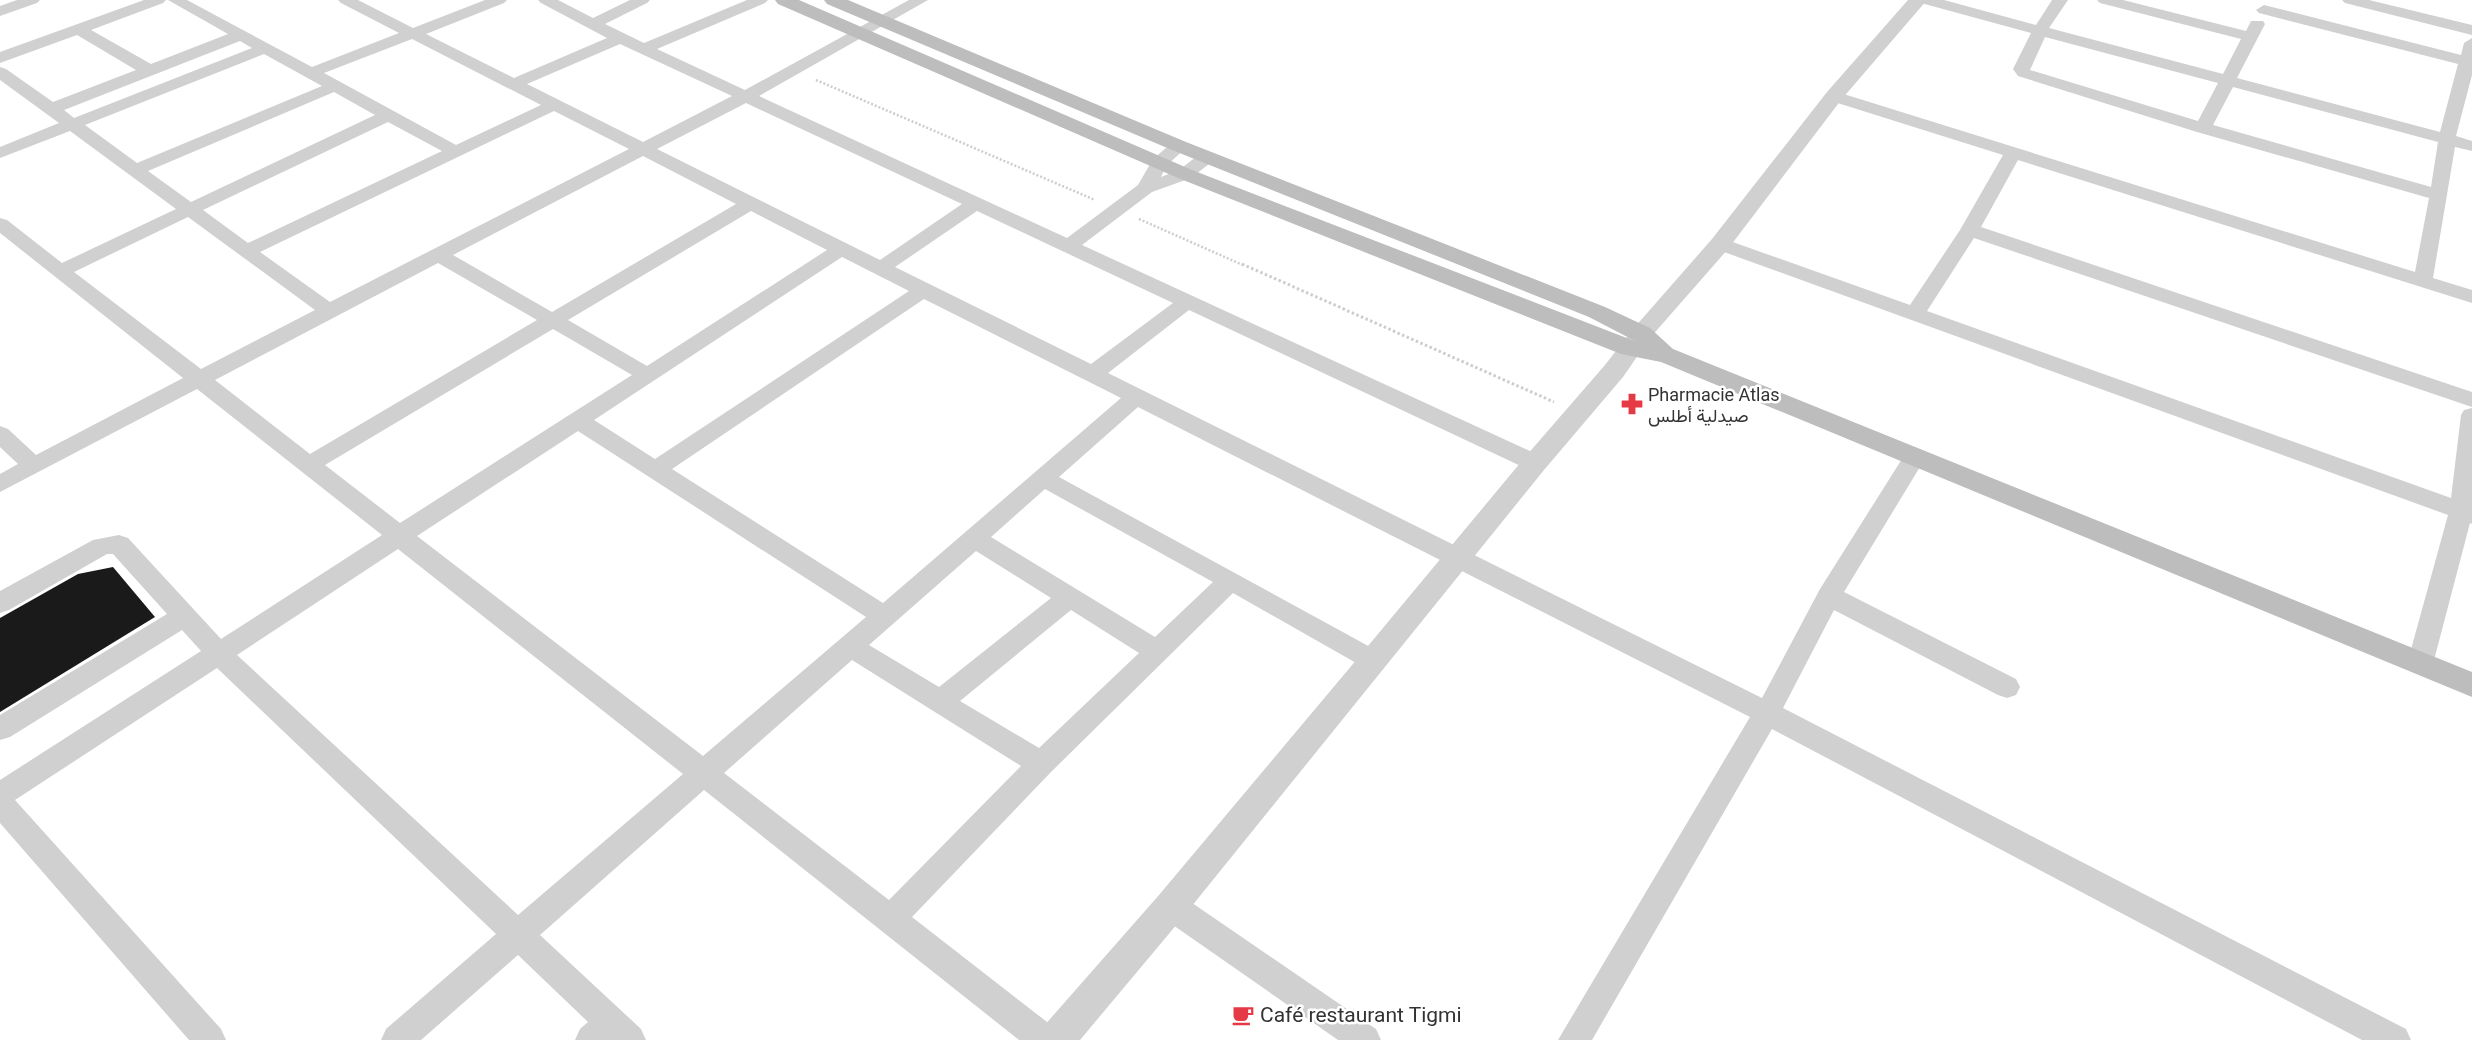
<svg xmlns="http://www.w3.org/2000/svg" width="2472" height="1040" font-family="Roboto,Vazirmatn,sans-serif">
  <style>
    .building { fill: #1a1a1a }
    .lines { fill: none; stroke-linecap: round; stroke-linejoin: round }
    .path-far1 { stroke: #cdcdcd; stroke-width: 2.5; stroke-dasharray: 2 2; stroke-linecap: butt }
    .path { stroke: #cdcdcd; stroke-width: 3; stroke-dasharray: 2.5 2.5; stroke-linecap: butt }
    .minor { fill: #d0d0d0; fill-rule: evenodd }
    .tertiary { fill: #d0d0d0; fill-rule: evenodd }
    .secondary { fill: #bdbdbd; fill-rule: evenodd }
    .labels { text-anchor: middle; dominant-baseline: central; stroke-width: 5; stroke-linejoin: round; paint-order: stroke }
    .poi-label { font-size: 18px; fill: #333; stroke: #fff; text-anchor: start }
    .near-poi-label { font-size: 21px; fill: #333; stroke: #fff; text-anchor: start }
  </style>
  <rect width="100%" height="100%" fill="#fff"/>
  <path class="building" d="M113,567l42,50 -155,95v-94l78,-44z"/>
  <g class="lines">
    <path class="path-far1" d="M816,80l279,120
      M1139,219l106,47"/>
    <path class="path" d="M1242,264l312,138"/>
    <path class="minor" d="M17,0h23l-3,3 -37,13v-10z
      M144,0h22l-3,3 -72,27 60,34 77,-30 -60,-34h19l125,67 87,-34 -58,-30 -3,-3h20l55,28 72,-28h22l-3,3 -78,31 88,44 93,-40 -66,-35 -3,-3h20l35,18 37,-18h20l-3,3 -42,21 39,19 103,-43h21l-3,3 -108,46 88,41 164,-90h19l-169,96 308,142 71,-53 15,-26 20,-17h12l3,4 -22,20 -5,11 18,-7 22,-17h12l3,4 -3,4 -22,17 -39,14 -70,53 461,212 3,6 -3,6 -8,2 -8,-2 -338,-159 -81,63 654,325 58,-109 87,-138 8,-2 8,2 3,6 -82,135 172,87 4,8 -4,8 -9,3 -9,-3 -164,-85 -51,98 623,321 5,11h-49l-590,-311 -180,311h-34l192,-323 -612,-310 -79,70 324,177 4,7 -4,7 -9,3 -9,-3 -132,-75 -182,179 -139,145 144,112 5,11h-42l-315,-250 -164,145 101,94 5,11h-71l5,-11 8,-7 -70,-67 -97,85h-40l5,-11 110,-95 -279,-266 -202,132 206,229 5,11h-37l-189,-217v-43l201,-129 -19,-21 -172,107 -10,3v-25l167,-101 -54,-60h-6l-98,56 -9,3v-22l93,-51 26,-5 9,3 93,101 161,-104 -185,-146 -197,103v-18l18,-10 -18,-17v-21l8,3 28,26 147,-77 -183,-145v-15l7,2 55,43 114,-54 -106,-78 -70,27v-11l59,-24 -59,-43v-13l6,2 47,33 83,-32 -59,-35 -77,28v-11zM412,39l129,66 -85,40 -132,-72zM240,41l12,7 -178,70 -10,-8zM620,44l112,52 -89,46 -116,-58zM264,54l58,32 -185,77 -52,-38zM334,92l41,23 -184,87 -43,-31zM746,103l216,101 -82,56 -223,-111zM554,111l75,38 -299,153 -70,-50zM388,122l54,29 -194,92 -45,-33zM643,156l93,48 -184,108 -99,-57zM751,211l76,39 -180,116 -79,-46zM977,211l196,92 -82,61 -196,-97zM188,217l127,93 -114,59 -127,-97zM842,257l67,34 -254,168 -61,-39zM438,263l99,57 -227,134 -95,-74zM924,299l197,99 -238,205 -211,-134zM553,329l79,46 -232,148 -75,-58zM578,431l288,186 -163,139 -286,-220zM1045,489l168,93 -58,55 -164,-100zM398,549l285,225 -165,141 -281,-260zM976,551l75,47 -112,89 -70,-42zM1071,610l68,43 -100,95 -79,-47zM852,660l169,106 -132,134 -165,-127z
      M1918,0h26l92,25 16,-25h16l-19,28 174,46 18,-35 -141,-36 -3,-3h26l123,31 5,-10h12l2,3 -28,54 203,54 18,-68 -199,-51 -3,-3 8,-5 197,50 3,-12 8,-5v37l-16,61 16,5v10l-17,-4 -22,131 39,12v13l-454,-143 -37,67 491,165v15l-498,-169 -47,73 524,187 10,-83 3,-5 8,-2v116l-2,-1 -37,141 -4,7 -9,3 -9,-3 -4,-7 41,-149 -735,-267 -3,-4 3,-4h14l183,65 50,-75 43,-75 -175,-55 -2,-4 2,-4 6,-1 581,181 14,-74 -232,-66 -179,-56 -5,-7 18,-36 -110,-30zM2045,37l173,46 -20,38 -168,-51zM2233,87l205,55 -7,45 -218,-62z
      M2342,0h27l103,25v10l-127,-32z
      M1171,892l11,4 194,133 5,11h-43l-178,-124 -4,-10 4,-10z"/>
    <path class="tertiary" d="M1908,0h19l-86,100 -113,149 -78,89 -27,39 -79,93 -361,447 -103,123h-43l6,-13 116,-132 204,-243 163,-196 79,-91 29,-37 78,-89 115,-147z"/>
    <path class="secondary" d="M775,0h24l393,170 445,172 -48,-25 -417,-167 -345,-146 -3,-4h24l338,142 419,165 45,21 23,21 799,323v25l-811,-335 -40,-8 -443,-176 -400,-174z"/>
  </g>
  <defs>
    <g id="pharmacy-bare" transform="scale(1.725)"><path d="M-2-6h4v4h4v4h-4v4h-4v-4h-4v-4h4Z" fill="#e63946" stroke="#fff" stroke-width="2.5" paint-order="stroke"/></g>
    <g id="cafe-bare" transform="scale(1.725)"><path d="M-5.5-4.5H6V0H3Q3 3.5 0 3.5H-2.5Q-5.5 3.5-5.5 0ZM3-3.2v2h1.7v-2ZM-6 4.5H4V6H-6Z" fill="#e63946" stroke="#fff" stroke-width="2.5" paint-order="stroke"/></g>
  </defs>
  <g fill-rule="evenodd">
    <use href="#pharmacy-bare" x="1632" y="404"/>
    <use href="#cafe-bare" x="1243" y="1015"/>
  </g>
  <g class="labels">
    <g class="poi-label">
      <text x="1648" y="394">Pharmacie Atlas<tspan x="1648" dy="21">صيدلية أطلس</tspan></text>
    </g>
    <g class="near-poi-label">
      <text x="1260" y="1015">Café restaurant Tigmi</text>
    </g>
  </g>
</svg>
